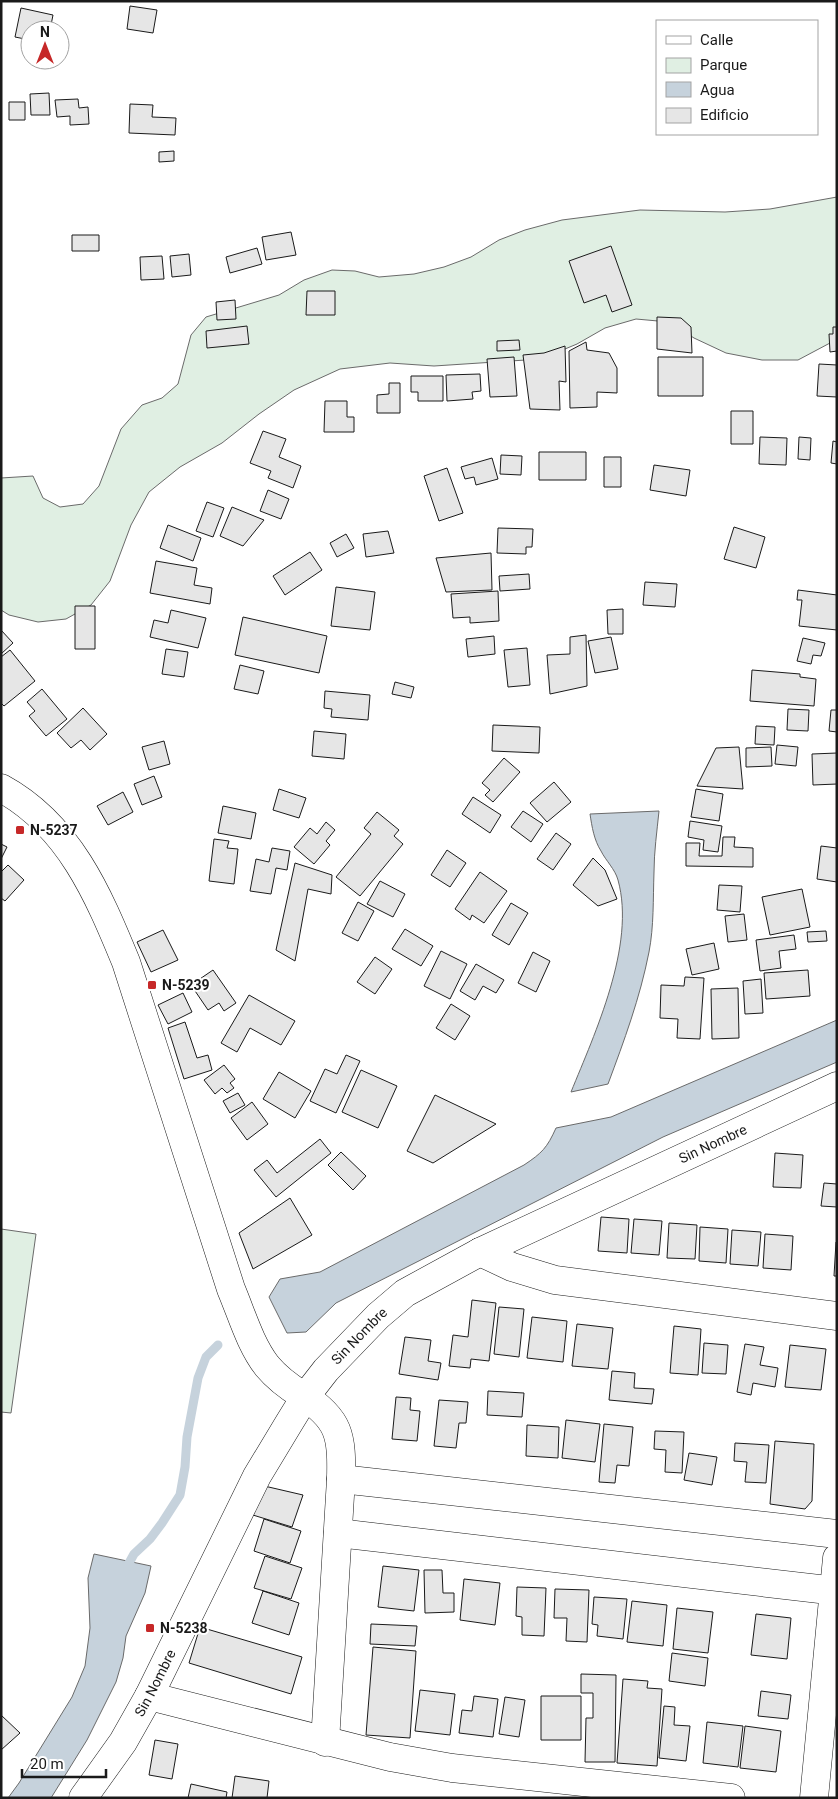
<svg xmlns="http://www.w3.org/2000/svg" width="838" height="1799" font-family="Roboto,sans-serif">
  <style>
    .green { fill: #e0efe3; stroke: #6a6a6a }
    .water { fill: #c6d2dc; stroke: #6a6a6a }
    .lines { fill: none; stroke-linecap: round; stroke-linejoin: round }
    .stream { stroke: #c6d2dc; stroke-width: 9 }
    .building { fill: #e6e6e6; stroke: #1a1a1a }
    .minor-casing { stroke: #1a1a1a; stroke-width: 29 }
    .minor { stroke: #fff; stroke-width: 28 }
    .poi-dot { fill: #c62828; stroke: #fff; stroke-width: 2 }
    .labels { text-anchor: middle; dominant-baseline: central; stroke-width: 4; stroke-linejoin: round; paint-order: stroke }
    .poi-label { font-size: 14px; font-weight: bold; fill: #1a1a1a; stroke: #fff; text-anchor: start }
    .street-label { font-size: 14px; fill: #1a1a1a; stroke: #fff }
  </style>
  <rect width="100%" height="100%" fill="#fff"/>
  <path class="green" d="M837,197v136l-7,10 -32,17h-36l-36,-7 -32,-15 -25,-16 -33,-3 -31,9 -28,16 -36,15 -107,7 -44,-3 -50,6 -46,21 -35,24 -37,29 -42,24 -31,25 -18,33 -21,56 -19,24 -25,14 -28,3 -29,-7 -8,-5v-132l32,-2 10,22 17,9 23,-3 16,-18 22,-57 21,-24 20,-7 16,-14 13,-49 15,-18 73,-22 25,-15 28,-10 23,1 24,6 35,-3 30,-7 27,-10 28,-17 26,-10 37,-10 78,-10 85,2 45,-3z
    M1,1229l35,5 -25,179 -10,-1z"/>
  <path class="water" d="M659,811c-2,20 -5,41 -5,61 -1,27 0,54 -5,80 -9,46 -25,89 -41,132l-37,8c24,-59 65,-147 47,-212 -3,-11 -12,-19 -17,-29 -7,-11 -9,-24 -11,-37z
    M837,1020v42l-174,75 -327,166 -30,29 -19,1 -18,-36 11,-18 40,-7 204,-107c18,-12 23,-17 32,-37l55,-11z
    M94,1554l57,12 -6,27 -19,43 -3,22 -7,24 -29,58 -36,58h-43l11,-15 53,-86 13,-31 5,-38 -2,-50z"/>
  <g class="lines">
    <path class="stream" d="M124,1572l10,-18 16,-15 12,-16 18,-28 5,-28 2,-30 11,-59 8,-21 12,-12"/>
  </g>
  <path class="building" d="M130,6l27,4 -4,23 -26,-4z
    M21,8l32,7 -3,15h-20v10l-15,-3z
    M49,93l1,22h-19l-1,-21z
    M78,99l1,9 9,-1 1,17 -19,1v-9l-13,1 -2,-17z
    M9,102h16v18h-16z
    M130,104l23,1 -1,12 24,1 -1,17 -46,-2z
    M174,151v10l-15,1v-10z
    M291,232l5,23 -30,5 -4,-23z
    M72,235h27v16h-27z
    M611,246l21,59 -20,7 -6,-17 -22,8 -15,-42z
    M257,248l5,16 -32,9 -4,-16z
    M189,254l2,21 -19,2 -2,-21z
    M162,256l2,23 -23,1 -1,-23z
    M307,291h28v24h-29z
    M235,300l1,19 -19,1 -1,-18z
    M657,317l24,1 10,9 1,26 -35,-4z
    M247,326l2,18 -42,4 -1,-17z
    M833,327h4v24l-7,1 -1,-18h4z
    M519,340l1,10 -23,1v-10z
    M586,342l1,8 22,3 8,15v25l-20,-1v15l-27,1 -1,-57z
    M565,346l1,36 -7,-1 1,29 -30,-1 -7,-54 21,-2z
    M514,357l3,39 -27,1 -3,-38z
    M658,357h45v39h-45z
    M819,364l18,1v32l-20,-1z
    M480,374l1,17 -9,1 1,7 -26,2 -1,-26z
    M411,376h32v25h-25v-9h-7z
    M389,383h11v30h-23v-18l12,-1z
    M325,401h22v16h7v15h-30z
    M731,411h22v33h-22z
    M263,431l23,8 -7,18 22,9 -8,22 -25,-10 3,-7 -21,-8z
    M760,437l27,1 -1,27 -27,-1z
    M799,437l12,1 -1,22 -12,-1z
    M833,441l4,1v22l-6,-1z
    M539,452h47v28h-47z
    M501,455l21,1 -1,19 -21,-1z
    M604,457h17v30h-17z
    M492,458l6,21 -22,6 -2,-8 -9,2 -4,-12z
    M654,465l36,5 -4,26 -36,-6z
    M447,468l16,45 -24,8 -15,-45z
    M268,490l21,9 -8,20 -21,-8z
    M207,502l17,6 -11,29 -17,-6z
    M232,507l32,13 -21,26 -23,-10z
    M168,525l33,13 -8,23 -33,-13z
    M734,527l31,10 -9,31 -32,-9z
    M498,528l35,1 -1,18h-6v7l-29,-1z
    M388,531l6,22 -28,4 -3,-23z
    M346,534l8,14 -17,9 -7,-14z
    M310,552l12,18 -37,25 -12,-19z
    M491,553l1,37 -46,2 -10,-34z
    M156,561l41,7 -3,17 18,3 -2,16 -60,-11z
    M529,574l1,15 -30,2 -1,-15z
    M645,582l32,2 -2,23 -32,-2z
    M336,587l39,5 -5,38 -39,-4z
    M798,590l39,5v35l-38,-4 3,-26h-5z
    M498,591l1,30 -29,2v-6l-17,1 -2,-24z
    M75,606h20v43h-20z
    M623,609v25h-15l-1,-24z
    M171,610l35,8 -8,30 -48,-11 4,-17 14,3z
    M243,617l84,19 -8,37 -84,-18z
    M1,630l12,13 -12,11z
    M586,635l1,51 -37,8 -3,-39 23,-1v-17z
    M494,636l1,18 -27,3 -2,-18z
    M611,637l7,32 -23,4 -7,-32z
    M803,638l22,5 -4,13 -8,-1 -2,9 -14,-3z
    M527,648l3,37 -22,2 -4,-37z
    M166,649l22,3 -4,25 -22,-3z
    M10,650l25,31 -31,25 -3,-3v-46z
    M240,665l24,6 -6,23 -24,-5z
    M752,670l48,4v3l16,2 -2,27 -64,-5z
    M395,682l19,5 -3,11 -19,-4z
    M42,689l25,30 -21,17 -17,-20 6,-5 -8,-9z
    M325,691l45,4 -2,25 -37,-3 1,-8 -8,-1z
    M83,708l24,26 -17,16 -9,-10 -10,8 -14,-15z
    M788,709l21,1 -1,21 -21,-1z
    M831,710h6v22l-8,-1z
    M493,725l47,2 -1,26 -47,-2z
    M756,726l19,1 -1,18 -19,-1z
    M314,731l32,3 -2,25 -32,-3z
    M164,741l6,23 -21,6 -7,-23z
    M777,745l21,2 -2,19 -21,-2z
    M739,747l4,42 -46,-3 19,-38z
    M771,747l1,19 -26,1v-19z
    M837,753v31l-24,1 -1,-31z
    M504,758l16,14 -27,30 -8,-7 5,-5 -8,-7z
    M154,776l8,21 -20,8 -8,-21z
    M554,782l17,20 -24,20 -17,-19z
    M279,789l27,9 -7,20 -26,-8z
    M696,789l27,5 -4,27 -28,-4z
    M123,792l10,20 -25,13 -11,-19z
    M473,797l28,18 -11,18 -28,-19z
    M223,806l33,7 -5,26 -33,-6z
    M523,811l20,13 -12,18 -20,-15z
    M377,812l22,18 -5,6 9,8 -43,52 -24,-19 35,-43 -7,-6z
    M690,821l32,5 -4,26 -15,-2 1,-10 -16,-3z
    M326,822l9,8 -9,11 4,4 -16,19 -20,-17 16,-19 7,6z
    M556,833l15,11 -18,26 -16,-11z
    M723,837h12l-1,10 19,1v19l-67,-1v-23h14l-1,13h23z
    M214,839l15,2 -2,7 11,1 -4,35 -25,-3z
    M1,844l6,3 -6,12z
    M821,846l16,2v34l-20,-3z
    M272,848l18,3 -3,19 -11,-2 -5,26 -21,-3 6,-32 13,3z
    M447,850l19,13 -16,24 -19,-12z
    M593,858l12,12 12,29 -19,7 -25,-21z
    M295,863l37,12 -1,19 -23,-5 -13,72 -19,-11z
    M8,865l16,15 -19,21 -4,-3v-26z
    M480,872l27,19 -23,32 -12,-8 -2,5 -15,-11z
    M380,881l25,13 -12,23 -26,-13z
    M719,885l23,1 -2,26 -23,-2z
    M802,889l8,38 -40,8 -8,-38z
    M358,902l16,9 -16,30 -16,-8z
    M511,903l17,10 -19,32 -17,-10z
    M744,914l3,26 -19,2 -3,-26z
    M405,929l28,17 -12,20 -29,-17z
    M163,930l15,30 -27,12 -14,-30z
    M826,931l1,10 -19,1 -1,-10z
    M794,935l2,14 -17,2 2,17 -21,3 -4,-31z
    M714,943l5,26 -27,6 -6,-26z
    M441,951l26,13 -17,35 -26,-13z
    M533,952l17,9 -14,31 -18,-9z
    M375,957l17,12 -17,25 -18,-12z
    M476,964l28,16 -8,13 -13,-7 -8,14 -15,-9z
    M213,970l23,33 -12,8 -5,-8 -11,7 -17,-25z
    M808,970l2,26 -44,3 -2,-26z
    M685,977l19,1 -4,61 -23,-1 1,-19 -18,-1 1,-33 23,1z
    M761,979l2,34 -18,1 -2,-33z
    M738,988l1,50 -27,1 -1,-50z
    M183,993l9,19 -24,12 -10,-19z
    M249,995l46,26 -14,24 -31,-17 -13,24 -16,-9z
    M451,1004l19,12 -15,24 -19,-12z
    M185,1022l12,36 11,-3 4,15 -28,9 -16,-51z
    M346,1055l14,6 -24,52 -26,-12 15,-32 12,5z
    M224,1065l11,14 -5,4 4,5 -7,5 -5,-5 -7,6 -11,-14z
    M361,1070l36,16 -19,42 -36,-16z
    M279,1072l32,19 -16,27 -32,-19z
    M238,1093l7,12 -15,8 -7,-12z
    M435,1095l61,29 -63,39 -26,-12z
    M252,1102l16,22 -21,16 -16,-22z
    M320,1139l11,14 -55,44 -22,-27 13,-10 10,13z
    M341,1152l25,24 -13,14 -25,-25z
    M775,1153l28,2 -2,33 -28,-1z
    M824,1183l13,1v23l-16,-1z
    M290,1198l22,37 -59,34 -14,-36z
    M601,1217l28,2 -2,34 -29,-2z
    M634,1219l28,2 -3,34 -28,-2z
    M669,1223l28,2 -2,34 -28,-1z
    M700,1227l28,2 -2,34 -27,-2z
    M732,1230l29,2 -3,34 -28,-2z
    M765,1234l28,2 -2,34 -28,-2z
    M836,1242h1v34h-3z
    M472,1300l24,3 -7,58 -18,-2 -1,9 -21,-2 4,-31 15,2z
    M499,1307l25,2 -5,48 -25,-3z
    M532,1317l35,4 -4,41 -36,-4z
    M577,1324l36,4 -5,41 -36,-3z
    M674,1326l27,3 -3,46 -28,-2z
    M405,1337l26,3 -3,21 13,2 -3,17 -39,-6z
    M704,1343l24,2 -2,29 -24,-1z
    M745,1344l19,3 -4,18 18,3 -3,19 -22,-4 -2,12 -14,-3z
    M790,1345l36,4 -5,41 -36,-3z
    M612,1371l23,2 -1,15 20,1 -2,15 -43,-4z
    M488,1391l36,2 -2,24 -35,-2z
    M396,1397l15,1 -1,12 10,1 -3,30 -25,-2z
    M439,1400l29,2 -2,21h-7l-3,25 -22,-2z
    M566,1420l34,4 -5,38 -33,-4z
    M604,1424l29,3 -4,39 -12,-1 -2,18 -16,-1z
    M527,1425l32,2 -1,31 -32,-2z
    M655,1431l29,1 -2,41 -17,-1 1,-22 -12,-1z
    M775,1441l39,3 -2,57 -7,8 -35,-5z
    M735,1443l34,2 -3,38 -21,-1 2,-20 -13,-1z
    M689,1453l28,4 -5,28 -28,-5z
    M260,1485l43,10 -11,32 -49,-15z
    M264,1519l37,12 -11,32 -36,-12z
    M265,1556l37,12 -11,31 -37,-11z
    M383,1566l36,4 -5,41 -36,-4z
    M424,1570h18l1,23h11v19l-29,1z
    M464,1579l36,4 -5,42 -35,-5z
    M517,1587l29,1 -2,48 -22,-1v-18l-6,-1z
    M555,1589l34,1 -2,52 -21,-1 1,-23h-13z
    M263,1591l36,12 -10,32 -37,-12z
    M594,1597l33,2 -4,40 -26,-3 1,-11 -6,-1z
    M632,1601l35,4 -4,41 -36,-4z
    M677,1608l36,4 -5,41 -35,-4z
    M756,1614l35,4 -4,41 -36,-4z
    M371,1624l46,2 -2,20 -45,-2z
    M200,1627l102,30 -11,37 -102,-31z
    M373,1647l43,4 -6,87 -44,-3z
    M672,1653l36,5 -3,28 -36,-5z
    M581,1674l35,1 -1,87h-30l1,-44h7v-25h-12z
    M623,1679l25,2 -1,7 15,1 -5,77 -40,-3z
    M420,1690l35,4 -5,41 -35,-4z
    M761,1691l30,4 -3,24 -30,-3z
    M474,1696l24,3 -5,38 -34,-4 3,-23 10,1z
    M541,1696h40v44h-40z
    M505,1697l20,3 -6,37 -20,-3z
    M664,1706l11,1 -1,18 16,1 -4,35 -27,-3z
    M1,1715l19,18 -19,17z
    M707,1722l36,4 -5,41 -35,-4z
    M745,1726l36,5 -5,41 -36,-4z
    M155,1740l23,4 -6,35 -23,-4z
    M235,1776l34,5 -2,17h-35z
    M191,1784l36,8 -1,6h-38z"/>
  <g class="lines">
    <g class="minor-casing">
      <g id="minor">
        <path d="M1,788c68,37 97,106 125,174l105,327c11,26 19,55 36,77 10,12 22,21 35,29 38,24 40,41 39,84l-16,263"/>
        <path d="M480,1252l32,15 43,13 282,36"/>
        <path d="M341,1479l496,55"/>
        <path d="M338,1533l499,58"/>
        <path d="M149,1696l241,61 62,11 279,30"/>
        <path id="s1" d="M83,1798l40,-56 26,-46 108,-220 32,-53 16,-26 21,-27 52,-54 27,-23 75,-41 357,-166"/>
        <path d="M814,1798l23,-240"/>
      </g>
    </g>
    <use href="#minor" class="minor"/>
  </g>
  <g class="poi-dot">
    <rect x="15" y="825" width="10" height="10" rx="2.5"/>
    <rect x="147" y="980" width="10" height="10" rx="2.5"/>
    <rect x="145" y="1623" width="10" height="10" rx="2.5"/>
  </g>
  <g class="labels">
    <g class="poi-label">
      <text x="30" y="830">N-5237</text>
      <text x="162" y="985">N-5239</text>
      <text x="160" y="1628">N-5238</text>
    </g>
    <g class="street-label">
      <text stroke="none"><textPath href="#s1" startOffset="946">Sin Nombre</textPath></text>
      <text stroke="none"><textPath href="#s1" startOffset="541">Sin Nombre</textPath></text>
      <text stroke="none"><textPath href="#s1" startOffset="136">Sin Nombre</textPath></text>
    </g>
  </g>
  <rect width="838" height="1799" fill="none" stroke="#1a1a1a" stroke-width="5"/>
  <rect x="656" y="20" width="162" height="115" fill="#ffffff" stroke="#a3a3a3"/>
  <rect x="666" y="36" width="25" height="8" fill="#ffffff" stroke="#a3a3a3"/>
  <text x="700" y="45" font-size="15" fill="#1a1a1a">Calle</text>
  <rect x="666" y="58" width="25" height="15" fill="#e0efe3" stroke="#a3a3a3"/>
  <text x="700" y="70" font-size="15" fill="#1a1a1a">Parque</text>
  <rect x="666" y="82" width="25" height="15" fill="#c6d2dc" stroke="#a3a3a3"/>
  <text x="700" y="95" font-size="15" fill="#1a1a1a">Agua</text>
  <rect x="666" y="108" width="25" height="15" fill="#e6e6e6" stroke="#a3a3a3"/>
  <text x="700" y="120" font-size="15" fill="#1a1a1a">Edificio</text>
  <g transform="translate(45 45)"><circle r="24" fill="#ffffff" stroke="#a3a3a3"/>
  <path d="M0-4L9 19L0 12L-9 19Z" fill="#c62828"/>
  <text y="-8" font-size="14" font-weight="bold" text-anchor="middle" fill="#1a1a1a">N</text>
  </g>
  <path d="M22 1769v8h84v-8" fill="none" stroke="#1a1a1a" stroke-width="2.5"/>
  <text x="30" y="1769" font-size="15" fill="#1a1a1a" stroke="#ffffff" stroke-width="4" paint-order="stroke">20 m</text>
</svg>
